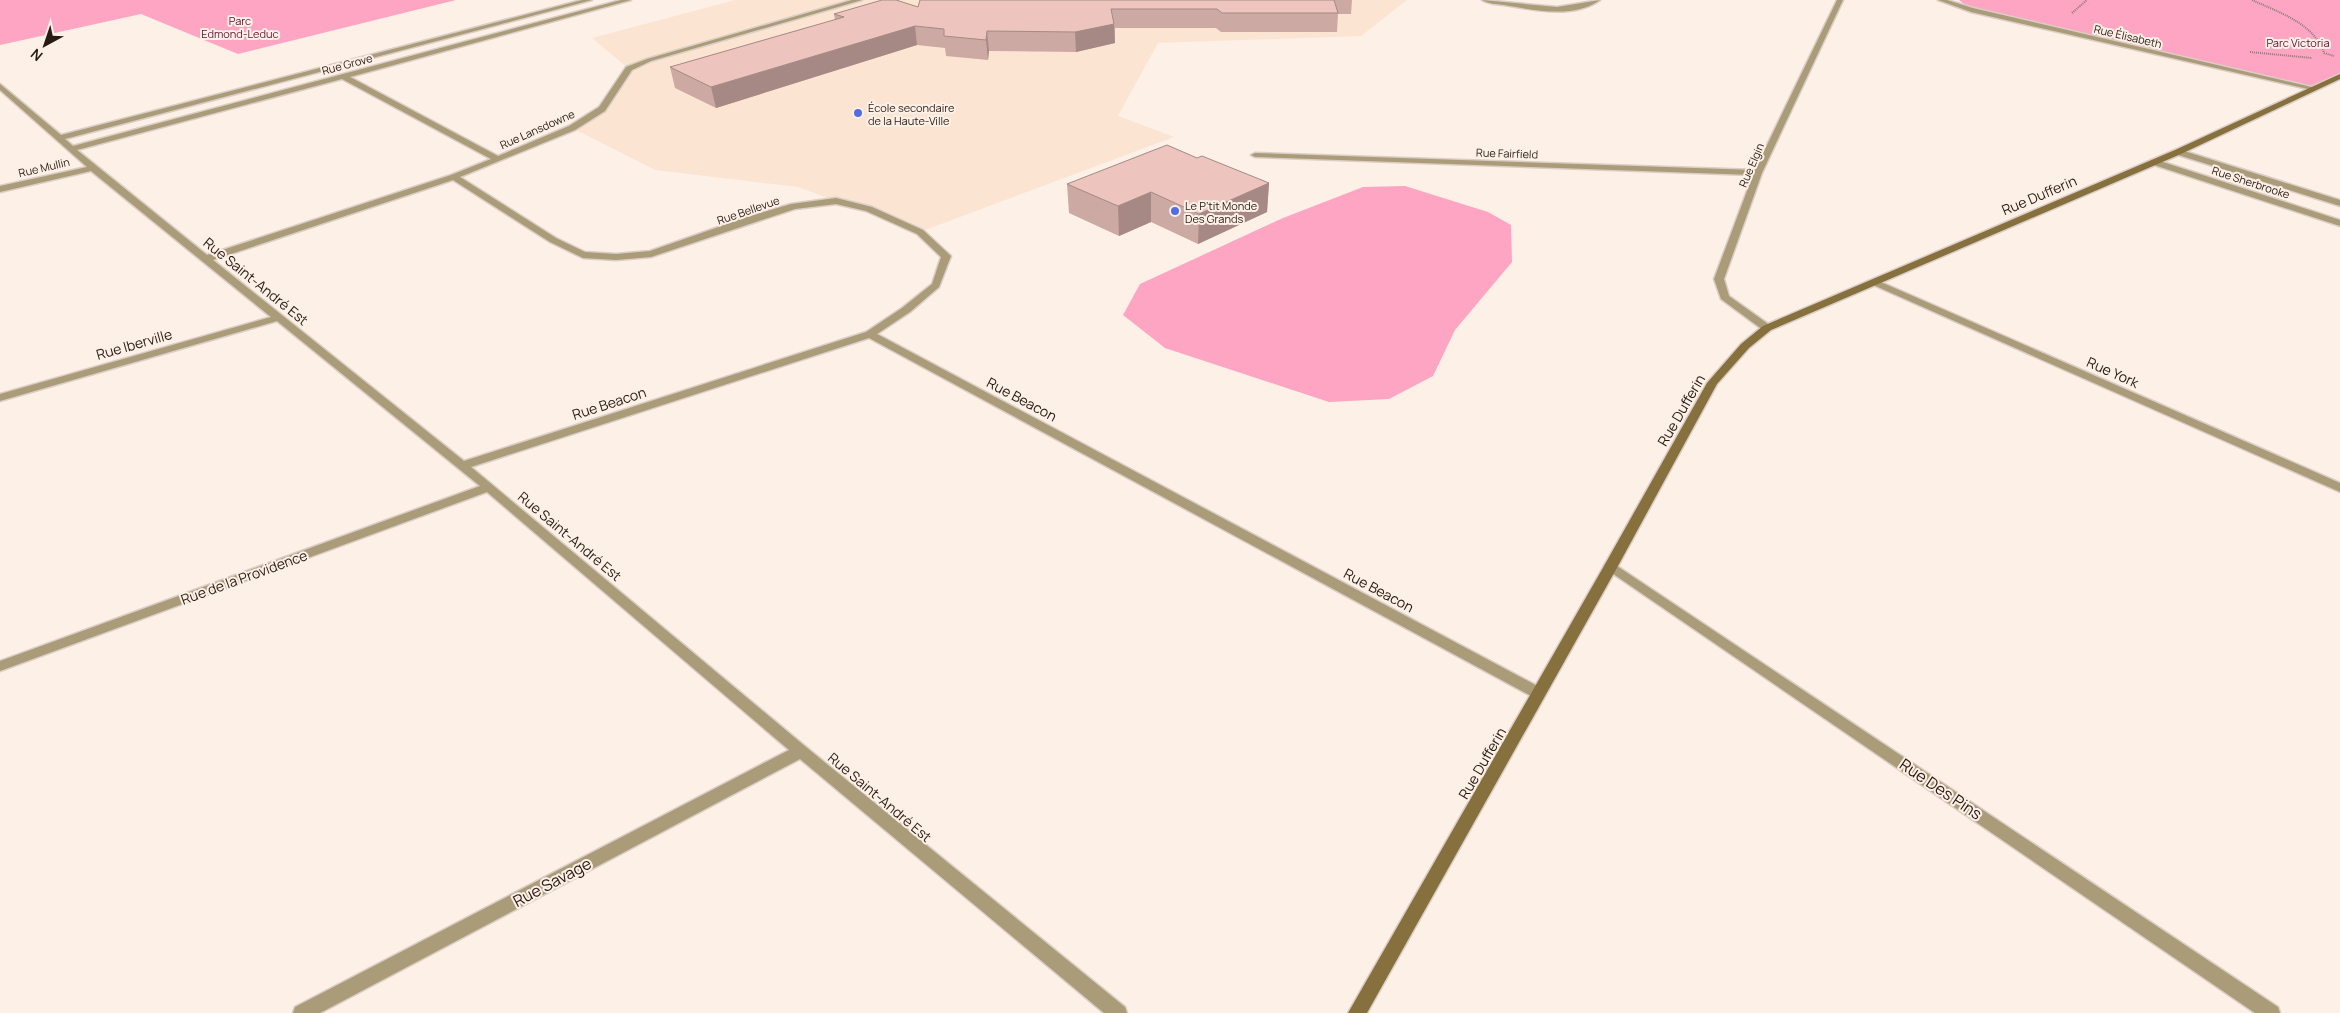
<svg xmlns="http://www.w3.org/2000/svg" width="2340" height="1013" font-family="Manrope,sans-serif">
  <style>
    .built { fill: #fce4d3 }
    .green { fill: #fda5c2 }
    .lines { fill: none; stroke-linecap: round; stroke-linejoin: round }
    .minor-casing { stroke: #dbcec5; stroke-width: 3 }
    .secondary-casing { stroke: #dbcec5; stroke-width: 3 }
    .path { stroke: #8a7e75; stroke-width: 2; stroke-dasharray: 1 1; stroke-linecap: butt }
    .minor { fill: #aa9b79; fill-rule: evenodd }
    .secondary { fill: #86703d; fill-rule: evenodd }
    .wall { fill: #cca9a3 }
    .shaded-wall { fill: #a68985 }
    .building { fill: #edc4be; stroke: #a68985 }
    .poi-dot { fill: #516ee3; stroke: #fdf0e7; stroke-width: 2 }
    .labels { text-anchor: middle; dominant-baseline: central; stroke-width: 4; stroke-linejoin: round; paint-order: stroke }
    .far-park-label { font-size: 11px; fill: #5d1033; stroke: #fdf0e7 }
    .far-street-label { font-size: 11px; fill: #261a12; stroke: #fdf0e7 }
    .far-poi-label { font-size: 11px; fill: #261a12; stroke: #fdf0e7; text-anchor: start }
    .street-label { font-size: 14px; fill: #261a12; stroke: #fdf0e7 }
    .near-street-label { font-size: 16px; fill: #261a12; stroke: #fdf0e7 }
  </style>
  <rect width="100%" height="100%" fill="#fdf0e7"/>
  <path class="built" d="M735,0h672l-46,36 -203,7 -40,73 56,21 -254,95 -51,-23 -33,-8 -38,-14 -143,-17 -83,-42 30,-19 27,-40 -37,-31z"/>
  <path class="green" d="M0,0h456l-218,54 -97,-40 -141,31z
    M1959,0h381v76l-28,12 -341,-78z
    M1405,186l83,26 23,13 1,37 -57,68 -22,46 -44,23 -60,3 -164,-54 -42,-33 17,-31 143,-66 80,-31z"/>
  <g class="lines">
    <g class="minor-casing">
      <path id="minor" d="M582,0h10l-527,139 8,7 548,-146h10l-281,77 148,79 71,-30 30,-19 27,-40 21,-8 205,-59h10l-211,61 -19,9 -27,41 -30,19 -115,47 96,61 29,14 31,2 34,-3 97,-34 44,-13 45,-6 36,9 51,23 28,26 -12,31 -29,25 -33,22 666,355 2,4 -2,4 -5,1 -5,-1 -664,-359 -398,129 335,280 319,260 2,6h-23l-304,-254 -480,254h-27l2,-6 494,-257 -302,-258 -487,179v-10l480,-175 -203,-165 -277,80v-7l271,-77 -180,-146 -91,21v-6l87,-19 -87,-77v-6l61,51zM342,79l149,80 -40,16 -244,80 -130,-105zM453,180l97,62 33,16 33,2 35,-3 144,-48 41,-5 30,7 51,23 24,23 -9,27 -30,24 -36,24 -402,129 -251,-201z
        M1482,0l75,7 43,-7c-26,19 -66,10 -96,5 -7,-1 -16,-1 -22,-5z
        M1837,0h6l-81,173 -38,106 5,17 42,30v4h-8l-42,-31 -7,-20 39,-104 -498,-18 -4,-2 4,-2 500,17z
        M1938,0h9l26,8 343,80 -4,2 -341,-78z
        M2175,150h6l159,50v6l-165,-52z
        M2151,160h6l183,60v6l-189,-62z
        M1874,279l466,204v9l-469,-208 -2,-2z
        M1611,562l667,445 2,6h-25l-649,-444 -2,-3 2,-3z"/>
    </g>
    <g class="secondary-casing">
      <path id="secondary" d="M2340,74v5l-159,75 -410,176 -22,18 -32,36 -99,182 -251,447h-19l256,-447 103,-183 34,-39 22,-18 412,-176z"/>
    </g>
    <path class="path" d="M2252,0c26,12 62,23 72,53l10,3
      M2072,13l15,-13
      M2250,52l62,6"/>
    <use href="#minor" class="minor"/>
    <use href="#secondary" class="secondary"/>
  </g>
  <path class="wall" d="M920,0h432l-1,14h-13l-1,18h-116l-5,-4h-101v15l-39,9 -87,-1 -1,9 -42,-4 -1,-8 -28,-3 -201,63 -41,-20 -5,-21 165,-47 -1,-6 84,-7z
    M1197,158l72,25 -2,29 -69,32 -47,-22 -32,14 -50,-23 -2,-29z"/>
  <path class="shaded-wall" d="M1114,24l1,19 -39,9 -1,-20z
    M915,26l2,19 -201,63 -5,-21z
    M987,31l2,20 -1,9 -2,-20z
    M1269,183l-2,29 -69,32 1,-30z
    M1151,192v30l-32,14 -1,-30z"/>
  <path class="building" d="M882,0h14l22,7 2,-7h414l4,13h-116l-5,-4h-106l3,15 -39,8 -88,-1 -1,9 -42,-4v-7l-29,-3 -204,61 -41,-20 174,-50 -10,-3z
    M1167,145l30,13 5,-2 67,27 -70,31 -48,-22 -33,14 -51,-22z"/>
  <g class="poi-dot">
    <circle cx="858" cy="113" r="5"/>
    <circle cx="1175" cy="211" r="5"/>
  </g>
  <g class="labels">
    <g class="far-park-label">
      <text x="240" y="20">Parc<tspan x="240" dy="13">Edmond-Leduc</tspan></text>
      <text x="2298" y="42">Parc Victoria</text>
    </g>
    <g class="far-street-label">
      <text transform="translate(2128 36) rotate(13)">Rue Élisabeth</text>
      <text transform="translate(347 64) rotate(-15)">Rue Grove</text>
      <text transform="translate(537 129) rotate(-24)">Rue Lansdowne</text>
      <text transform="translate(1507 153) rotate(2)">Rue Fairfield</text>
      <text transform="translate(1751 165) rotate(-67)">Rue Elgin</text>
      <text transform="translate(44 167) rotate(-13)">Rue Mullin</text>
      <text transform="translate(2251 182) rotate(18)">Rue Sherbrooke</text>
      <text transform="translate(748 210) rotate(-19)">Rue Bellevue</text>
    </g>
    <g class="far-poi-label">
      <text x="868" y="107">École secondaire<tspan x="868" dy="13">de la Haute-Ville</tspan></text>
      <text x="1185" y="205">Le P’tit Monde<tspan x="1185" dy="13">Des Grands</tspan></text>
    </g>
    <g class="street-label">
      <text transform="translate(2039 195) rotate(-23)">Rue Dufferin</text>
      <text transform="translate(256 281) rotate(39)">Rue Saint-André Est</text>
      <text transform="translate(134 344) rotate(-16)">Rue Iberville</text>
      <text transform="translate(2113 372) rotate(24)">Rue York</text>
      <text transform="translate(1022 399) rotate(28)">Rue Beacon</text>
      <text transform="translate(609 403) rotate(-18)">Rue Beacon</text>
      <text transform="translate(1681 410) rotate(-60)">Rue Dufferin</text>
      <text transform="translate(570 536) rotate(40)">Rue Saint-André Est</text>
      <text transform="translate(244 577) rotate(-20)">Rue de la Providence</text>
      <text transform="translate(1379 590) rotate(28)">Rue Beacon</text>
      <text transform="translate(1482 763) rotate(-60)">Rue Dufferin</text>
      <text transform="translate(880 797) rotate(40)">Rue Saint-André Est</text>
    </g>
    <g class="near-street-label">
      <text transform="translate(1941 789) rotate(34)">Rue Des Pins</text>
      <text transform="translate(552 882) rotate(-28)">Rue Savage</text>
    </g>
  </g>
  <g transform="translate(45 45) rotate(220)" stroke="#fdf0e7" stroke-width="4" paint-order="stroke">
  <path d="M0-4L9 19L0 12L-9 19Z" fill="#261a12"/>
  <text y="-8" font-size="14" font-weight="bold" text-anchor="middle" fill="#261a12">N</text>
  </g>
</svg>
